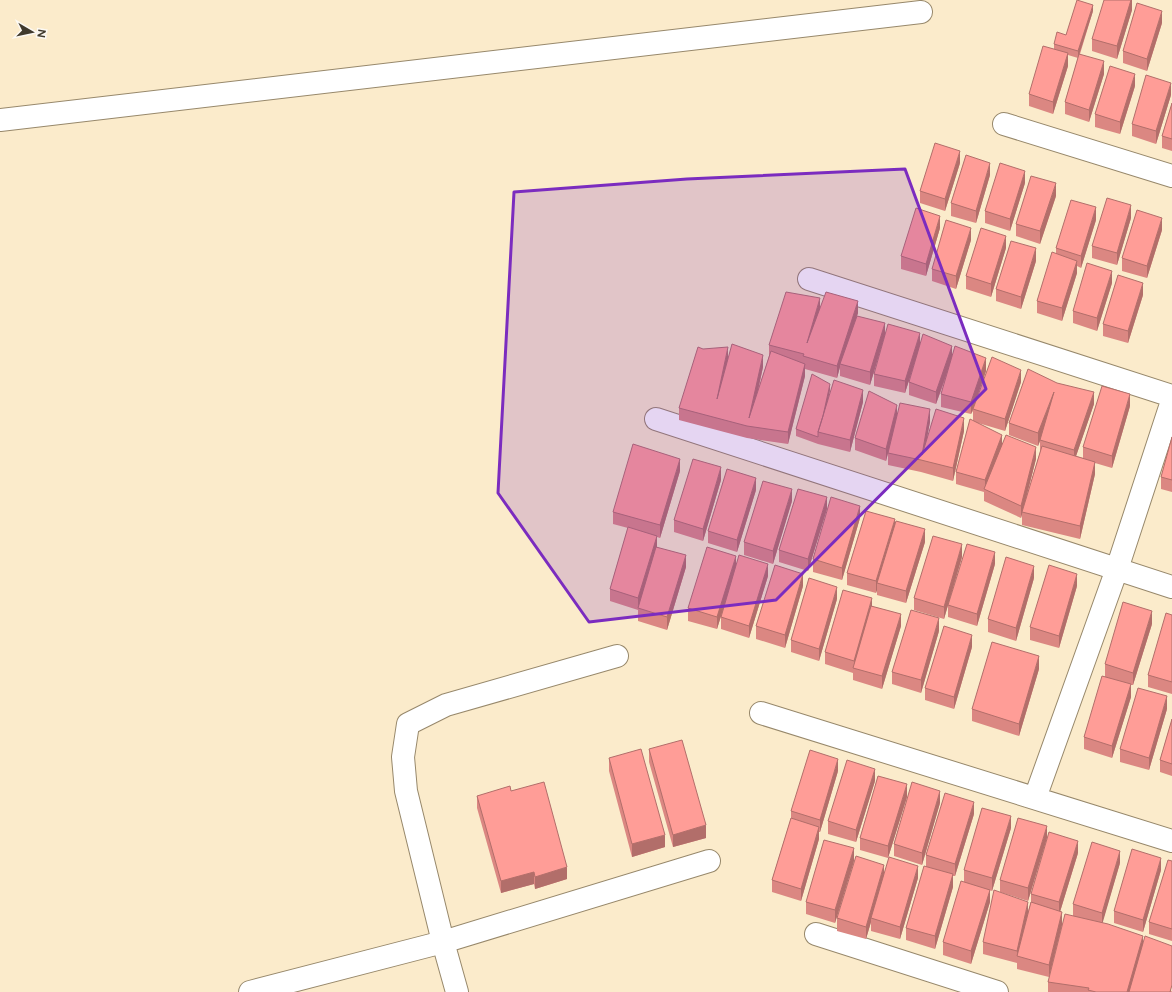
<svg xmlns="http://www.w3.org/2000/svg" width="1172" height="992" font-family="Figtree,sans-serif">
  <style>
    .lines { fill: none; stroke-linecap: round; stroke-linejoin: round }
    .minor-casing { stroke: #97886b; stroke-width: 24 }
    .minor { stroke: #fff; stroke-width: 22 }
    .wall { fill: #db8782 }
    .shaded-wall { fill: #b26e6a }
    .building { fill: #ff9d97; stroke: #b26e6a }
    .marked { fill: #7b2cbf; fill-opacity: 0.2; stroke: #7b2cbf; stroke-width: 3; stroke-linejoin: round }
  </style>
  <rect width="100%" height="100%" fill="#fbebcb"/>
  <g class="lines">
    <g class="minor-casing">
      <path id="minor" d="M0,120l921,-108
        M1004,124l168,52
        M809,279l363,117
        M656,419l516,168
        M761,713l411,128
        M1035,798l82,-229 55,-168
        M816,934l181,58
        M250,992l193,-50 266,-81
        M457,992l-14,-50 -37,-151 -3,-34 5,-33 38,-19 171,-49"/>
    </g>
    <use href="#minor" class="minor"/>
  </g>
  <path class="wall" d="M1132,0v10l-15,49 -25,-8v-12z
    M1093,11l-13,43 24,20 -15,48 -24,-8v-12l13,-44 -10,-3v11l-15,48 -24,-8v-12l25,-45v-5l12,-9z
    M1162,23l-15,48 -24,-8v-12z
    M1135,86l-15,48 -25,-7v-13z
    M1171,95l-15,49 -24,-8v-12z
    M1172,103v48l-10,-3v-12z
    M960,163l-15,48 -25,-8v-12z
    M990,175l-14,48 -25,-7v-13z
    M1025,183l-15,48 -25,-8v-12z
    M1056,196l-16,48 -24,-8v-12z
    M1131,218l-14,47 -25,-7v-12z
    M1096,220l-15,48 -4,-2v7l-15,48 -25,-8v-12l19,-47v-6z
    M940,228l-14,48 -25,-7v-13z
    M1162,230l-15,48 -25,-7v-13z
    M971,240l-15,49 -24,-8v-12z
    M1006,248l-15,49 -25,-8v-13z
    M1036,261l-15,48 -25,-8v-12z
    M1112,283l-15,48 -24,-8v-12z
    M1143,295l-15,48 -25,-7v-12z
    M820,309l38,4 -2,5 29,17 -15,50 -30,-9v-9l-3,11 -32,-9v7l-17,68 -41,-6 -68,-18v-12l49,-50 35,9 -5,24 11,-35v-11z
    M920,346l-15,47 -31,-7v-12z
    M952,356l34,15 -9,26 44,-15 -16,49 -27,-8 24,21 34,15 -15,59 -37,-17v-9l-28,-8v-12l17,-52v-9l-2,3 -30,-7v-13l7,-22 -12,32 -27,-9v-13z
    M830,390l-2,10 35,2 -13,50 -32,-8 -22,-8v-7z
    M1094,404l-18,52 7,2v-11l47,-41 -18,62 -17,-5v11l-15,65 -58,-14v-13l18,-60v-11l-2,5 -29,-11v-12z
    M897,416l33,6 -3,15 37,-6 -11,50 -32,-9 -33,-7v-12l3,-11 -5,19 -31,-11v-12z
    M1172,437v55l-11,-3v-12z
    M680,471l-20,67 -3,-1v10l29,20 -19,63 -29,-9v-11l-28,-9v-12l18,-61 -15,-4v-12z
    M721,480l-18,61 -29,-9v-12z
    M756,490l-19,62 -29,-9v-12z
    M792,501l-19,63 -29,-9v-13z
    M827,509l-19,62 -29,-9v-12z
    M860,518l-18,62 -29,-8v-13z
    M895,526l30,16 -19,61 -29,-8v-5l-1,3 -29,-8v-12z
    M962,557l-18,62 -30,-9v-12z
    M995,564l-18,62 -29,-9v-12z
    M736,567l32,9 -19,62 -28,-9v-12l5,-17 -9,29 -29,-8v-13z
    M1034,578l-18,63 -28,-9v-13z
    M803,586l-18,62 -29,-9v-13z
    M1077,586l-18,62 -29,-8v-13z
    M837,599l-18,62 -28,-9v-12z
    M872,606l29,20 -19,63 -29,-9v-7l-28,-9v-12z
    M1172,615v79l-24,-7v-12z
    M1152,624l-19,61h-2v12l-19,61 -28,-9v-12l21,-61v-12z
    M939,631l-18,62 -29,-9v-12z
    M972,647l-18,62 -29,-9v-12z
    M1039,669l-20,67 -47,-15v-12z
    M1167,709l-18,61 -29,-8v-13z
    M1172,719v57l-12,-4v-12z
    M649,749l57,89 -33,9 -24,-85z
    M609,758l56,89 -33,10 -23,-86z
    M838,771l-18,61h-1v7l-18,62 -29,-9v-12l19,-62v-7z
    M875,781l-19,61 -28,-8v-13z
    M511,791l56,88 -32,10 -1,-5 -33,9 -24,-85v-12z
    M907,797l-19,61 -28,-8v-12z
    M940,803l-18,62 -28,-9v-12z
    M974,814l-19,62h-2v11l-18,62 -29,-9v-12l20,-61v-12z
    M1011,828l-19,63 -2,-1v12l-19,62 -28,-9v-13l21,-60v-12z
    M1047,838l-19,63 -28,-9v-12z
    M1078,853l-18,59 2,13 -13,52 -32,-8v-7v1l-34,-9v-12l45,-31 3,-9v-8z
    M854,861l-19,62 -29,-9v-12z
    M1172,861v80l-23,-7v-12z
    M1120,863l-18,60 41,21 29,48h-124v-10l25,-66v-12z
    M1161,870l-18,62 -29,-9v-12z
    M884,874l34,4 -18,61 -29,-8v-9l-5,17 -29,-8v-13z"/>
  <path class="shaded-wall" d="M1131,0h1v10l-15,49v-13z
    M1093,5v6l-15,47v-7z
    M1162,11v12l-15,48v-12z
    M1068,53v13l-15,48v-12z
    M1104,61v13l-15,48v-12z
    M1135,74v12l-15,48v-12z
    M1171,83v12l-15,49v-13z
    M960,151v12l-15,48v-12z
    M990,163v12l-14,48v-12z
    M1025,171v12l-15,48v-12z
    M1056,183v13l-16,48v-13z
    M1131,205v13l-14,47v-12z
    M1096,207v13l-15,48v-12z
    M940,216v12l-14,48v-12z
    M1162,218v12l-15,48v-12z
    M971,228v12l-15,49v-13z
    M1006,236v12l-15,49v-13z
    M1036,248v13l-15,48v-12z
    M1077,261v12l-15,48v-13z
    M1112,271v12l-15,48v-13z
    M1143,283v12l-15,48v-12z
    M820,298v12l-13,33z
    M858,301v12l-17,51h-1v3l-3,11v-12z
    M885,323v12l-15,50v-13z
    M920,333v13l-15,47v-12z
    M952,346v12l-16,46v-12z
    M728,347v13l-11,39z
    M763,355v12l-13,59 -1,-8z
    M986,358v13l-13,38 -2,5v-12z
    M805,364v12l-17,68v-12z
    M1021,370v12l-16,49v-12z
    M830,384v6l-9,42h-2z
    M863,390v12l-13,50v-12z
    M1054,392v13l-16,41v-13z
    M1094,392v12l-20,58v-12z
    M1130,394v12l-18,62v-12z
    M897,405v12l-11,44v-12z
    M930,409v13l-7,38 -1,-5z
    M964,418v13l-11,50v-13z
    M1002,435v12l-17,42v-9z
    M1036,447v12l-15,59v-12z
    M680,459v12l-20,67v-13z
    M1095,462v12l-15,65v-13z
    M721,467v13l-18,61v-12z
    M756,478v12l-19,62v-12z
    M792,489v12l-19,63v-13z
    M827,497v12l-19,62v-12z
    M860,506v12l-18,62v-12z
    M895,519v13l-18,51v7l-1,3v-12z
    M925,529v13l-19,61v-12z
    M657,536v12l-19,60v-10z
    M962,544v13l-18,62v-12z
    M995,552v12l-18,62v-12z
    M686,555v12l-19,63v-13z
    M736,556v12l-19,61v-12z
    M768,564v12l-19,62v-12z
    M1034,566v12l-18,63v-13z
    M803,574v12l-18,62v-13z
    M1077,574v12l-18,62v-12z
    M837,587v12l-18,62v-12z
    M872,598v13l-18,57v-7z
    M1152,611v13l-19,61v-12z
    M901,614v12l-19,63v-13z
    M939,618v13l-18,62v-13z
    M972,635v12l-18,62v-12z
    M1039,656v13l-20,67v-12z
    M1131,684v13l-19,61v-12z
    M1167,696v13l-18,61v-12z
    M838,759v12l-18,61v-12z
    M875,769v12l-19,61v-12z
    M907,784v13l-19,61v-12z
    M940,791v12l-18,62v-12z
    M974,802v12l-19,62v-12z
    M1011,816v12l-19,63v-13z
    M706,825v13l-33,9v-12z
    M1047,826v12l-19,63v-13z
    M819,827v12l-18,62v-12z
    M665,835v12l-33,10v-13z
    M1078,841v12l-19,62v-13z
    M854,848v13l-19,62v-13z
    M1120,851v12l-18,62v-12z
    M1161,858v12l-18,62v-12z
    M884,865v12l-13,41v4l-5,17v-12z
    M918,866v12l-18,61v-12z
    M567,867v12l-32,10v-12z
    M534,872v12l-33,9v-12z
    M953,874v13l-18,62v-13z
    M990,890v12l-19,62v-13z
    M1028,902v12l-11,42v7v-12z
    M1062,912v13l-13,52v-12z
    M1143,936v13l-12,43h-4z"/>
  <path class="building" d="M1077,0l16,5 -15,46 -24,-7 3,-12 9,3z
    M1104,0h27l-14,46 -25,-7z
    M1137,3l25,8 -15,48 -24,-8z
    M1043,46l25,7 -15,49 -24,-8z
    M1079,54l25,7 -15,49 -24,-8z
    M1110,66l25,8 -15,48 -25,-8z
    M1146,75l25,8 -15,48 -24,-7z
    M1172,103v36l-10,-3z
    M935,143l25,8 -15,48 -25,-8z
    M966,155l24,8 -14,48 -25,-8z
    M1000,163l25,8 -15,48 -25,-8z
    M1031,176l25,7 -16,48 -24,-7z
    M1107,198l24,7 -14,48 -25,-7z
    M1071,200l25,7 -15,49 -25,-8z
    M916,208l24,8 -14,48 -25,-8z
    M1137,210l25,8 -15,48 -25,-8z
    M946,220l25,8 -15,48 -24,-7z
    M981,228l25,8 -15,48 -25,-8z
    M1011,241l25,7 -15,49 -25,-8z
    M1052,252l25,9 -15,47 -25,-7z
    M1087,263l25,8 -15,47 -24,-7z
    M1118,275l25,8 -15,48 -25,-7z
    M786,292l34,6 -13,45 19,-51 32,9 -21,65 -34,-10 1,-2 -35,-9z
    M857,316l28,7 -15,49 -30,-8z
    M888,324l32,9 -15,48 -31,-7z
    M923,334l29,12 -16,46 -27,-10z
    M732,344l31,11 -14,63 22,-67 34,13 -17,68 -41,-6 -68,-18 19,-61 5,2 25,-2 -11,52z
    M955,346l31,12 -15,44 -30,-8z
    M992,357l29,13 -16,49 -32,-10z
    M1028,369l29,14 37,9 -20,58 -34,-10 14,-48 -16,41 -29,-10z
    M812,374l18,10 -7,32 -5,16v5l-22,-8z
    M834,380l29,10 -13,50 -32,-8z
    M1102,386l28,8 -18,62 -29,-9z
    M869,391l28,14 -11,44 -31,-11z
    M900,403l30,6 -8,46 14,-46 28,9 -11,50 -32,-8 -33,-7z
    M970,419l32,16 -17,45 -29,-8z
    M1006,435l30,12 -15,59 -37,-17z
    M1172,437v43l-11,-3z
    M633,444l47,15 -20,66 -47,-13z
    M1042,446l53,16 -15,64 -58,-14z
    M693,459l28,8 -18,62 -29,-9z
    M727,469l29,9 -19,62 -29,-9z
    M763,481l29,8 -19,62 -29,-9z
    M798,489l29,8 -19,62 -29,-9z
    M831,497l29,9 -18,62 -29,-9z
    M866,511l29,8 -19,62 -29,-8z
    M896,521l29,8 -19,62 -29,-8z
    M628,527l29,9 -19,62 -28,-9z
    M933,536l29,8 -18,63 -30,-9z
    M967,544l28,8 -18,62 -29,-9z
    M656,547l30,8 -19,62 -29,-9z
    M707,547l29,9 -19,61 -29,-9z
    M739,555l29,9 -19,62 -28,-9z
    M1006,557l28,9 -18,62 -28,-9z
    M775,565l28,9 -18,61 -29,-9z
    M1049,565l28,9 -18,62 -29,-9z
    M809,578l28,9 -18,62 -28,-9z
    M843,590l29,8 -18,63 -29,-9z
    M1123,602l29,9 -19,62 -28,-9z
    M871,606l30,8 -19,62 -29,-8z
    M911,610l28,8 -18,62 -29,-8z
    M1166,613l6,2v67l-24,-7z
    M944,626l28,9 -18,62 -29,-9z
    M992,642l47,14 -20,68 -47,-15z
    M1102,676l29,8 -19,62 -28,-9z
    M1138,688l29,8 -18,62 -29,-9z
    M1172,719v45l-12,-4z
    M682,740l24,85 -33,10 -24,-86z
    M641,749l24,86 -33,9 -23,-86z
    M810,750l28,9 -18,61 -29,-9z
    M847,760l28,9 -19,61 -28,-9z
    M878,776l29,8 -19,62 -28,-8z
    M544,782l23,85 -32,10 -1,-5 -33,9 -24,-85 33,-10 1,5z
    M912,782l28,9 -18,62 -28,-9z
    M945,793l29,9 -19,62 -29,-9z
    M982,808l29,8 -19,62 -28,-8z
    M791,818l28,9 -18,62 -29,-9z
    M1018,818l29,8 -19,62 -28,-8z
    M1049,832l29,9 -19,61 -28,-8z
    M824,840l30,8 -19,62 -29,-8z
    M1092,842l28,9 -18,62 -29,-9z
    M1132,849l29,9 -18,62 -29,-9z
    M856,856l28,9 -18,62 -29,-9z
    M889,857l29,9 -18,61 -29,-9z
    M1168,860l4,1v68l-23,-7z
    M924,866l29,8 -18,62 -29,-8z
    M961,881l29,9 -19,61 -28,-9z
    M994,890l34,12 -11,49 -34,-9z
    M1031,902l31,10 -13,53 -32,-9z
    M1065,914l43,10 35,12 -16,56h-31l-8,-2 1,-2 -41,-6z
    M1145,936l27,10v39l-2,7h-41z"/>
  <path class="marked" d="M905,169l81,220 -210,211 -187,22 -91,-129 16,-301 173,-13z"/>
  <g transform="translate(32 32) rotate(99)" stroke="#fcf9f3" stroke-width="3" paint-order="stroke">
  <path d="M0-3L7 15L0 10L-7 15Z" fill="#403a2d"/>
  <text y="-6" font-size="11" font-weight="bold" text-anchor="middle" fill="#403a2d">N</text>
  </g>
</svg>
